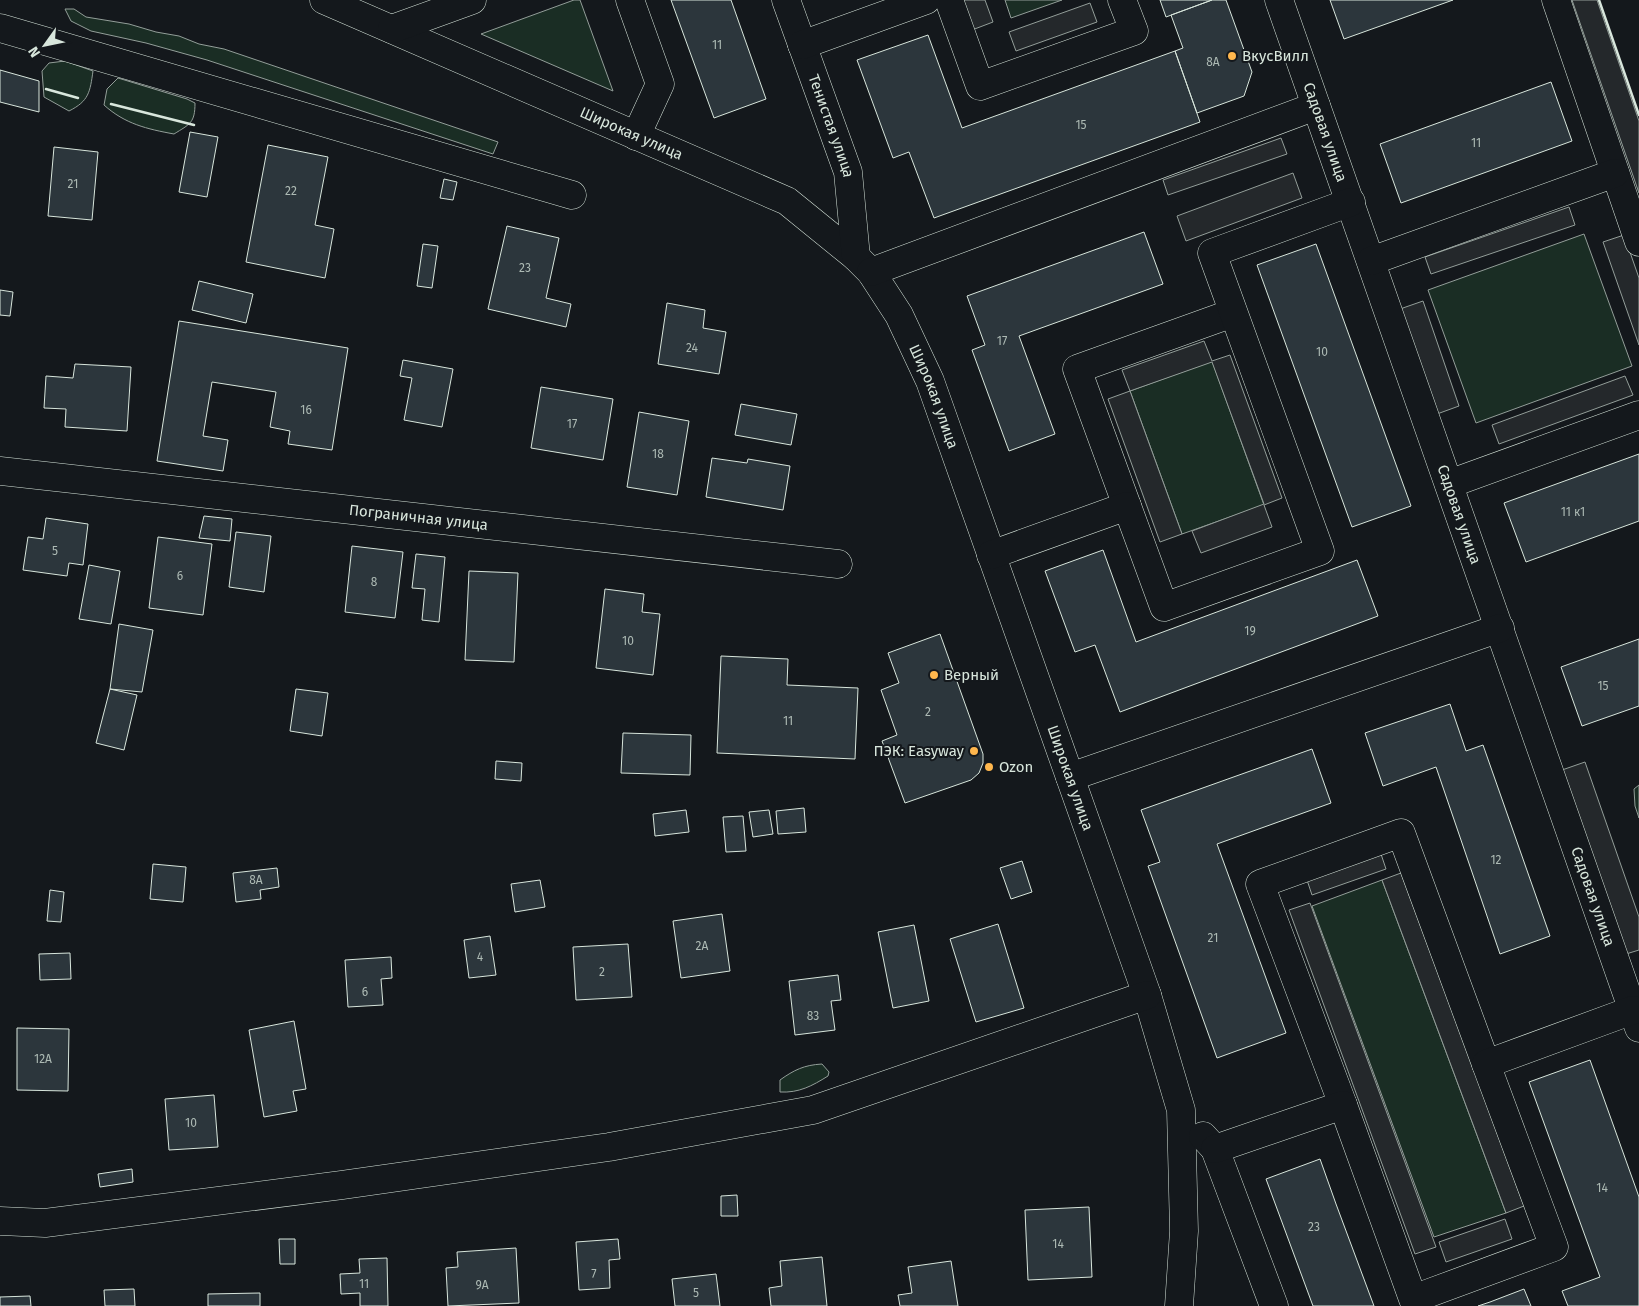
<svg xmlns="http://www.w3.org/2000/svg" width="1639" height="1306" font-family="'Fira Sans',sans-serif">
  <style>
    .green { fill: #1a2d24; stroke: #939e99 }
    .parking { fill: #24282b; stroke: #939e99 }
    .building { fill: #2c363c; stroke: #d8e6dc }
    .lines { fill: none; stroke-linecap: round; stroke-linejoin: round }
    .minor-casing { stroke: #d8e6dc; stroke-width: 29 }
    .minor { stroke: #14181c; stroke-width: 28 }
    .wall { stroke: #d8e6dc; stroke-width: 2.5 }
    .poi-dot { fill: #ffb74d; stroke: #14181c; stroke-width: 2 }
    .labels { text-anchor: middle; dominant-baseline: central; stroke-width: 4; stroke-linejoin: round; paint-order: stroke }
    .number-label { font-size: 12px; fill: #adbab4 }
    .poi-label { font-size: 15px; fill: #d8e6dc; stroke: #14181c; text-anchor: start }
    .street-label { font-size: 15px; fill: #d8e6dc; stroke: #14181c }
  </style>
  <rect width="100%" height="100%" fill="#14181c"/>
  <path class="green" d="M574,0h6l33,91 -132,-57z
    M1005,0h57l-51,18z
    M65,9h9l12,8 43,7 27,8 23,4 20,8 25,5 274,93 -5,12 -286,-94 -61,-17 -55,-12 -20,-10z
    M65,61l28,10c-3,21 -4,30 -24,40l-25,-14 -2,-26 7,-8z
    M118,78l69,21 8,4c0,20 -5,21 -21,31 -27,-5 -49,-10 -70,-29l3,-16z
    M1584,234l48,132 -156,57 -48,-133z
    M1212,361l52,144 -82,29 -52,-143z
    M1639,785v33l-4,-12 -1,-17z
    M1382,880l124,333 -72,24 -122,-331z
    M822,1064l7,8 -1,4c-16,10 -29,17 -48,16v-12c14,-10 24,-15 42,-16z"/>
  <path class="parking" d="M961,0h24l8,22 -21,8z
    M1572,0h25l42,121v72z
    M1090,3l7,19 -81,29 -7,-19z
    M1281,138l6,16 -119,41 -5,-15z
    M1293,173l9,25 -116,43 -9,-25z
    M1569,207l6,18 -144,49 -6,-17z
    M1624,235l15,43v67l-36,-103z
    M1423,301l36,105 -22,8 -37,-105z
    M1204,341l8,20 18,-6 52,143 -18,7 8,22 -71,26 -9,-22 72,-27 -52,-142 -82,29 52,143 -22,8 -52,-143 22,-8 -8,-21z
    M1625,376l8,19 -134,49 -7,-19z
    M1585,762l54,155v33l-13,4 -64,-184z
    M1379,848l7,21 -74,26 -7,-21z
    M1401,873l123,333 -18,7 -124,-333z
    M1310,903l126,344 -21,7 -126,-344z
    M1505,1219l7,20 -66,23 -7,-20z"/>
  <path class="building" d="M671,0h60l35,99 -52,19z
    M1160,0h52l-46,17z
    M1212,0h14l26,72 -8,24 -47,17 -22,-62 8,-3 -12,-33z
    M1330,0h123l-109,39z
    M928,35l34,93 213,-77 25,71 -266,96 -25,-66 -16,6 -36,-98z
    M0,70l39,11v31l-39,-10z
    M1551,82l21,59 -171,62 -21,-59z
    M190,132l28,5 -11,60 -28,-5z
    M268,145l60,12 -13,68 19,4 -9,49 -79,-16z
    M54,147l44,5 -6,68 -44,-4z
    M444,179l13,3 -4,18 -13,-2z
    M507,226l52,12 -13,60 25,6 -5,23 -78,-18z
    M1144,232l19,52 -144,52 36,98 -46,17 -37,-101 13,-5 -18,-49z
    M423,244l15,2 -6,42 -15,-2z
    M1316,244l95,262 -59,21 -95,-262z
    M199,281l54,13 -7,29 -54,-13z
    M0,290l13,2 -3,24 -10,-1z
    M667,303l38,7 -2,18 23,4 -7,42 -61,-10z
    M179,321l169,27 -16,102 -44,-6 2,-13 -20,-4 6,-35 -64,-10 -9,54 25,4 -5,31 -66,-10z
    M403,360l50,9 -11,58 -38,-7 8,-42 -12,-2z
    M75,364l56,3 -4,64 -62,-4 1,-18 -22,-1 2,-32 27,2z
    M541,387l72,12 -10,61 -72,-12z
    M741,404l56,10 -6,31 -56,-10z
    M639,412l50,9 -12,74 -50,-8z
    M1639,454v67l-113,41 -22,-59z
    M712,458l35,5 1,-4 42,7 -7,44 -77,-13z
    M204,516l28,3 -2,22 -31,-3z
    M46,518l42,6 -5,41 -14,-2 -2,13 -44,-6 5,-33 15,2z
    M236,532l35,4 -7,56 -35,-5z
    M158,537l54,7 -9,71 -54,-7z
    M352,546l51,6 -8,66 -50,-6z
    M1103,550l33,92 221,-82 21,56 -258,96 -25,-67 -20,7 -30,-81z
    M416,554l29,3 -6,65 -17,-2 3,-31 -13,-1z
    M89,565l31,6 -9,53 -32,-5z
    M469,571l49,2 -4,89 -49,-2z
    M605,589l39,5 -2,18 18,2 -7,61 -57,-7z
    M119,624l34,6 -11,62 -32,-3z
    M940,634l43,120v9l-4,10 -8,7 -66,23 -23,-62 15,-6 -16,-45 18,-7 -11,-30z
    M1639,639v67l-57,20 -21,-59z
    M721,656l67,3 -1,26 71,3 -3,71 -138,-6z
    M110,689l27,6 -13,55 -28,-7z
    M296,689l32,4 -6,43 -32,-5z
    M1450,704l16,47 17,-6 67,191 -50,18 -64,-187 -53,19 -18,-53z
    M623,733l68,2 -1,40 -69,-2z
    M1312,749l19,54 -114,41 69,189 -69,25 -69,-192 12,-4 -19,-52z
    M496,761l26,2 -1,18 -26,-2z
    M804,808l2,24 -28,2 -2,-23z
    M686,810l3,22 -34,4 -2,-22z
    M769,810l4,24 -20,3 -4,-25z
    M743,816l3,35 -20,1 -3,-35z
    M1022,861l10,31 -21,7 -11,-31z
    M153,864l33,3 -3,35 -33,-3z
    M277,868l2,19 -19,3 1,9 -25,3 -3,-29z
    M540,880l5,27 -30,5 -4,-28z
    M50,890l14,2 -3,30 -14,-1z
    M722,914l8,57 -49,7 -8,-57z
    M998,924l26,84 -48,14 -26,-83z
    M914,925l15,76 -36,7 -15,-76z
    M490,936l6,39 -27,3 -5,-38z
    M628,944l4,53 -56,3 -3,-53z
    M70,953l1,26 -31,1 -1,-26z
    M391,957l1,21 -11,1 2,26 -35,2 -3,-47z
    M838,975l3,25 -10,1 4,29 -40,5 -6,-54z
    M294,1021l12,68 -13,2 4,20 -33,6 -15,-87z
    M17,1028l52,1 -1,62 -51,-1z
    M1590,1060l49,137v109h-71l-6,-15 38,-14 -71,-195z
    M214,1095l4,52 -49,3 -4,-51z
    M1320,1159l16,45 38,102h-61l-47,-127z
    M132,1169l1,13 -33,5 -2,-13z
    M737,1195l1,21h-17v-20z
    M1089,1207l3,70 -64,3 -3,-70z
    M279,1239h16v25h-15z
    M618,1239l2,20 -11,1 1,28 -31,2 -3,-48z
    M516,1248l3,55 -71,3 -2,-38 12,-1 -1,-15z
    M822,1257l5,49h-56l-2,-18 13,-2 -2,-25z
    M387,1258l1,48h-28v-13l-19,1 -1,-20 20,-1 -1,-14z
    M951,1261l7,45h-58l-2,-11 14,-2 -4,-26z
    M716,1274l4,32h-45l-3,-27z
    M134,1289l1,17h-30l-1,-16z
    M1524,1289l7,17h-53l12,-4z
    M260,1293v13h-52v-12z
    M30,1296l1,10h-31v-9z"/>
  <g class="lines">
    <g class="minor-casing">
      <g id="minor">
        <path id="s1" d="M324,0l463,201 69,56 15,15 28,43 31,66 217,614 34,115 3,121 -5,75"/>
        <path d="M630,0l30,84 -24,52"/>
        <path id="s2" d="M786,0l62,172 8,85"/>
        <path d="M949,0l31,86 154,-55 -12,-31"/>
        <path id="s3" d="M1279,0l360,1028"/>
        <path d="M1556,0l83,242"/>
        <path d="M0,28l572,167"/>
        <path d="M392,29l80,-29"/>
        <path d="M802,45l124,-45"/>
        <path d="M1371,261l244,-88"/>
        <path d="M871,272l445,-166"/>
        <path id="s4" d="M0,471l838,93"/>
        <path d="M1449,484l190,-69"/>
        <path d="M1127,506l-50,-137 156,-56"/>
        <path d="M991,555l136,-49 37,101 156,-56 -108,-298 139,-51"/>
        <path d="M1070,777l430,-149"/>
        <path d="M1343,1105l-83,-221 141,-51 85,231"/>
        <path d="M1203,1136l12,13 59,157"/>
        <path d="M1215,1149l128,-44 70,194 141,-52 -68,-183 147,-54"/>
        <path d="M0,1221l45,2 297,-38 267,-38 204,-37 334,-115"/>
      </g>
    </g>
    <use href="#minor" class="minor"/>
    <path class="wall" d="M1599,0l40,115
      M46,89l32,9
      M111,104l83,21"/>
  </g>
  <g class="poi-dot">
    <circle cx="1232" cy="56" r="5"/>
    <circle cx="934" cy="675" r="5"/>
    <circle cx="974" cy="751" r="5"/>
    <circle cx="989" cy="767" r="5"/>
  </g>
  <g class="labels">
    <g class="number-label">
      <text x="717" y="45">11</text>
      <text x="1213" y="62">8А</text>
      <text x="1081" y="125">15</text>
      <text x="1476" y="143">11</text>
      <text x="73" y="184">21</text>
      <text x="291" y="191">22</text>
      <text x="525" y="268">23</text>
      <text x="1002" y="341">17</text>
      <text x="692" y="348">24</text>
      <text x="1322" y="352">10</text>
      <text x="306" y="410">16</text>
      <text x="572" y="424">17</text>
      <text x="658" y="454">18</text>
      <text x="1573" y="512">11 к1</text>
      <text x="55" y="551">5</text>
      <text x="180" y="576">6</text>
      <text x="374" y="582">8</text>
      <text x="1250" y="631">19</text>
      <text x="628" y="641">10</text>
      <text x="1603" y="686">15</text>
      <text x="928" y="712">2</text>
      <text x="788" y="721">11</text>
      <text x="1496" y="860">12</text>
      <text x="256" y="880">8А</text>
      <text x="1213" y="938">21</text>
      <text x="702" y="946">2А</text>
      <text x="480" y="957">4</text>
      <text x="602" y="972">2</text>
      <text x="365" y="992">6</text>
      <text x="813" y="1016">83</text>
      <text x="43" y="1059">12А</text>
      <text x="191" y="1123">10</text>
      <text x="1602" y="1188">14</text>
      <text x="1314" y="1227">23</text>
      <text x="1058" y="1244">14</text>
      <text x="594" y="1274">7</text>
      <text x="364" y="1284">11</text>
      <text x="482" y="1285">9А</text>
      <text x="696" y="1293">5</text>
    </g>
    <g class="poi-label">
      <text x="1242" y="56">ВкусВилл</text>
      <text x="944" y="675">Верный</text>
      <text x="964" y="751" text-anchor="end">ПЭК: Easyway</text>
      <text x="999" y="767">Ozon</text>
    </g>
    <g class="street-label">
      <text stroke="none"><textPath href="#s2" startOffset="134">Тенистая улица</textPath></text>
      <text stroke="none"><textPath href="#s3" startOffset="140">Садовая улица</textPath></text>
      <text stroke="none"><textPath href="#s1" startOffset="335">Широкая улица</textPath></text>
      <text stroke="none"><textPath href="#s1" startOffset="755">Широкая улица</textPath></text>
      <text stroke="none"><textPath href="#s3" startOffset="545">Садовая улица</textPath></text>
      <text stroke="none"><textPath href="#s4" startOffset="421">Пограничная улица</textPath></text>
      <text stroke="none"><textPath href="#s1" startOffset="1160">Широкая улица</textPath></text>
      <text stroke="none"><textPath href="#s3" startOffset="950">Садовая улица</textPath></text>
    </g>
  </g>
  <g transform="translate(45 45) rotate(237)" stroke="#14181c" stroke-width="4" paint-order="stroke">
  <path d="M0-4L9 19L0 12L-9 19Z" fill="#d8e6dc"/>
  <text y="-8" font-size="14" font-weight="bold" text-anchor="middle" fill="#d8e6dc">N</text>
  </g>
</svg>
